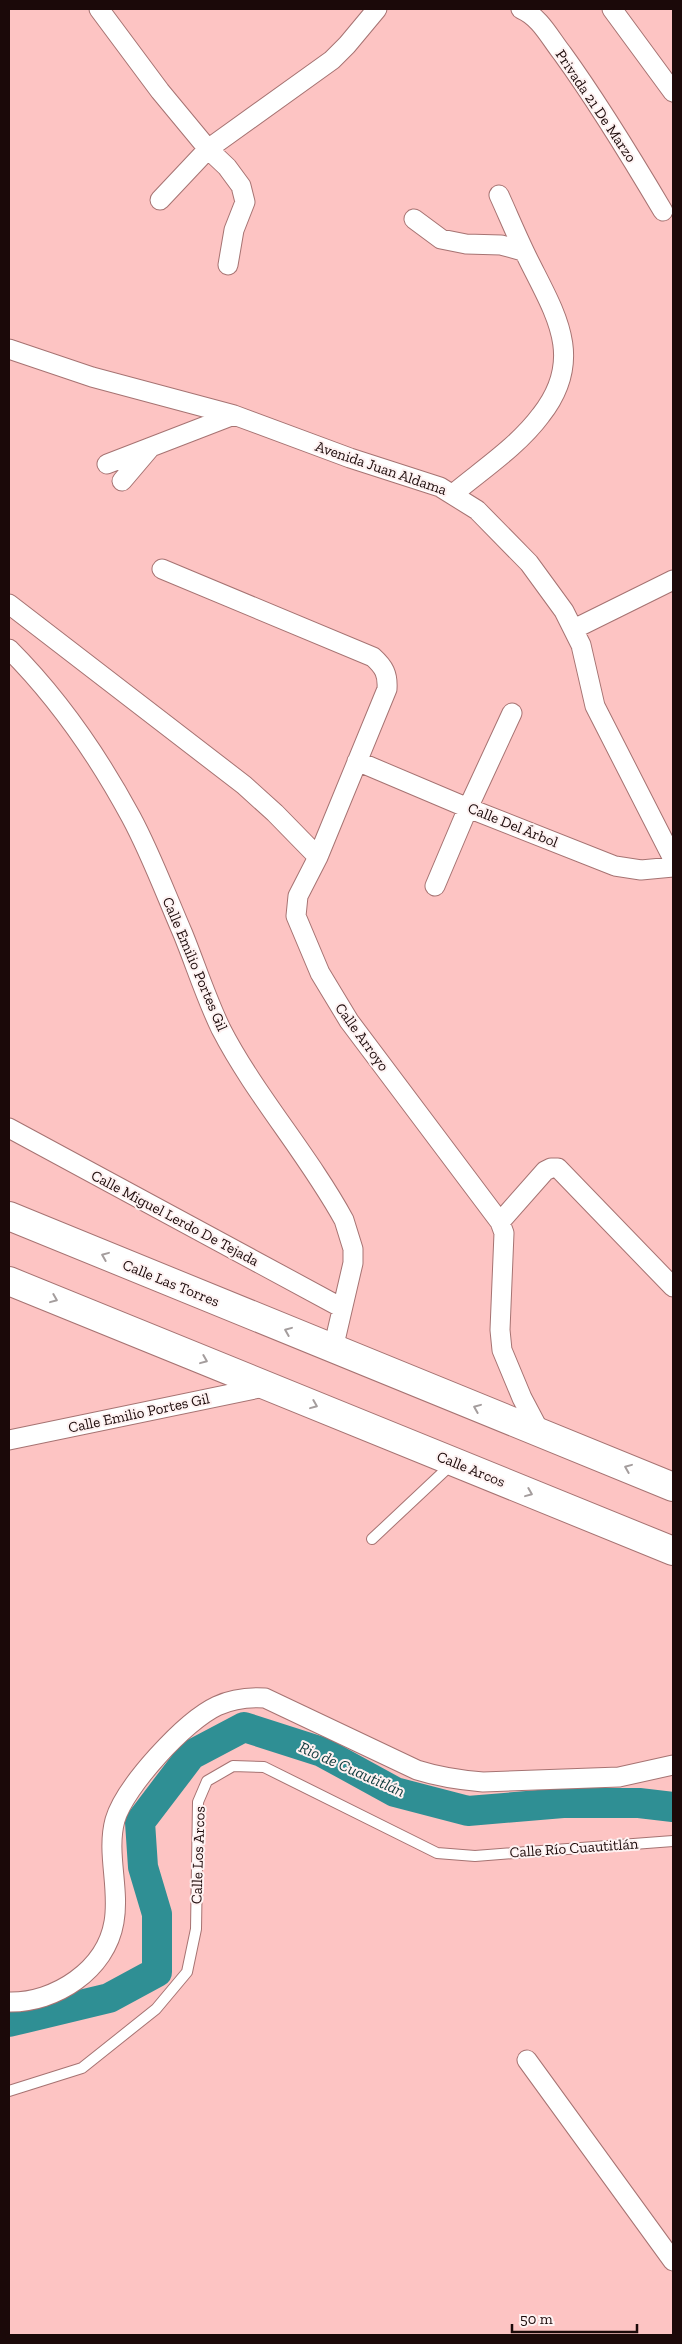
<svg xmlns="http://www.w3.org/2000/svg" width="682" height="2344" font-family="'Zilla Slab',serif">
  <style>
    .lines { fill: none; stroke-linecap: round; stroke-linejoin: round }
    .river { stroke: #2f8f94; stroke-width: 30 }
    .lane-casing { stroke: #a67372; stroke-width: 12 }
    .street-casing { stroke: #a67372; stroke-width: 21 }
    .secondary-casing { stroke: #a67372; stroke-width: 30 }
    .lane { stroke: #fff; stroke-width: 10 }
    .street { stroke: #fff; stroke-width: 19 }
    .secondary { stroke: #fff; stroke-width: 28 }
    .oneway { stroke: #a49d9d }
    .labels { text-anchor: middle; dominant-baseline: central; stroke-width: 4; stroke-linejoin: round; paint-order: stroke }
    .street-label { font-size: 15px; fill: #1b0909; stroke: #fef2f2 }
    .water-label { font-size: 16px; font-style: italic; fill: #0e3a3c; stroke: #fef2f2 }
  </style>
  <rect width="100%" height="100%" fill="#fdc4c3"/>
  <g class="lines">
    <path class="river" d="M9,2022l100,-24 48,-26v-58l-14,-47 -3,-45 51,-67 53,-28 78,25 73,40 73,19 95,-8h76l34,4"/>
    <g class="lane-casing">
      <path id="lane" d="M372,1539l81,-76
        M9,2091l73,-23 74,-59 31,-37 9,-43 2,-127 9,-21 26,-15 31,1 173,86 38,3 198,-15"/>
    </g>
    <g class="street-casing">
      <path id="street" d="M99,9l61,82 48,58 19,18 14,19 4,16 -11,28 -6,35
        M521,9c19,8 29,29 41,44 37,51 69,104 101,158
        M612,9l61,83
        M160,200l48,-51 124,-89 15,-15 30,-36
        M414,219l27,20 25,5 35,1 22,6
        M9,349l83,28 142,38 116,43 90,29 37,23 52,53 35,48 17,34 14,61 78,153
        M107,464l127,-49
        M122,481l28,-33
        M453,494c30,-25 65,-48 88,-79 44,-56 15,-100 -12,-154 -11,-22 -20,-44 -30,-66
        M162,569l211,88c11,10 15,17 14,32l-69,168 -20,39 -2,20 24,57 29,48 151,201 4,11 -4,97 2,20 20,48 19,36
        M9,604l235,181 31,28 43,44
        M574,629l99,-49
        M9,649c48,48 89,107 122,168 20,37 35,78 52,117 13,32 23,64 38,95 34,66 87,125 123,191l9,29v14l-20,86
        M357,761l111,47 147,58 26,4 32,-3
        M435,886l33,-78 44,-95
        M9,1128l333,180
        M500,1222l45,-51 6,-3h7l115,119
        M9,1440l260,-54
        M9,2002c46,1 97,-32 105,-80 6,-34 -8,-69 1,-102 10,-34 70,-99 102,-114 15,-7 32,-9 48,-8l152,72c22,7 42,10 66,12l136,-5 54,-12
        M527,2060l146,201"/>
    </g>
    <g class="secondary-casing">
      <path id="secondary" d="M9,1216l664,271
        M9,1281l664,270"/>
    </g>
    <use href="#lane" class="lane"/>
    <use href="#street" class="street"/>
    <use href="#secondary" class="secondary"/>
  </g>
  <defs><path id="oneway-chevron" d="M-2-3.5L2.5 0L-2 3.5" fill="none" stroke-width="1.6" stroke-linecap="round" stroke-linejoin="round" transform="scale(1.25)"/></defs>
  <g class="oneway">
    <use href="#oneway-chevron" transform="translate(105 1256) rotate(-158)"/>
    <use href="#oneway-chevron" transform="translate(54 1299) rotate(22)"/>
    <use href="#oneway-chevron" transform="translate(288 1331) rotate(-158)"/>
    <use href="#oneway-chevron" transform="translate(204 1360) rotate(22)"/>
    <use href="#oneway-chevron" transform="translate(314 1405) rotate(22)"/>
    <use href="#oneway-chevron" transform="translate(477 1408) rotate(-158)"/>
    <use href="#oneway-chevron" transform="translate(628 1468) rotate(-158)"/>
    <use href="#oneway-chevron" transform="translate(529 1493) rotate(22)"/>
  </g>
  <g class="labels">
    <g class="street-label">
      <text transform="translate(596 106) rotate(56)">Privada 21 De Marzo</text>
      <text transform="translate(381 468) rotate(19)">Avenida Juan Aldama</text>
      <text transform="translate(513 825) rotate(22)">Calle Del Árbol</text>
      <text transform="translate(195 964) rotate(67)">Calle Emilio Portes Gil</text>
      <text transform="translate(362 1037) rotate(54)">Calle Arroyo</text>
      <text transform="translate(175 1218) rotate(28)">Calle Miguel Lerdo De Tejada</text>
      <text transform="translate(171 1283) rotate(22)">Calle Las Torres</text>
      <text transform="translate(139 1413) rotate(-12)">Calle Emilio Portes Gil</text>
      <text transform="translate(471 1469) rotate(22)">Calle Arcos</text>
      <text transform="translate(574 1848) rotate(-4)">Calle Río Cuautitlán</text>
      <text transform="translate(198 1855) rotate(-88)">Calle Los Arcos</text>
    </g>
    <g class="water-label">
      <text transform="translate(352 1769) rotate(24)">Rio de Cuautitlán</text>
    </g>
  </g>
  <rect width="682" height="2344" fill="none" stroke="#1b0909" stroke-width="20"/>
  <path d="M512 2324v8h125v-8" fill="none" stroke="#1b0909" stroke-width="2.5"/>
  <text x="520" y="2324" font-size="15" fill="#1b0909" stroke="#fef2f2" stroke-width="4" paint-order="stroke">50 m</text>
</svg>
